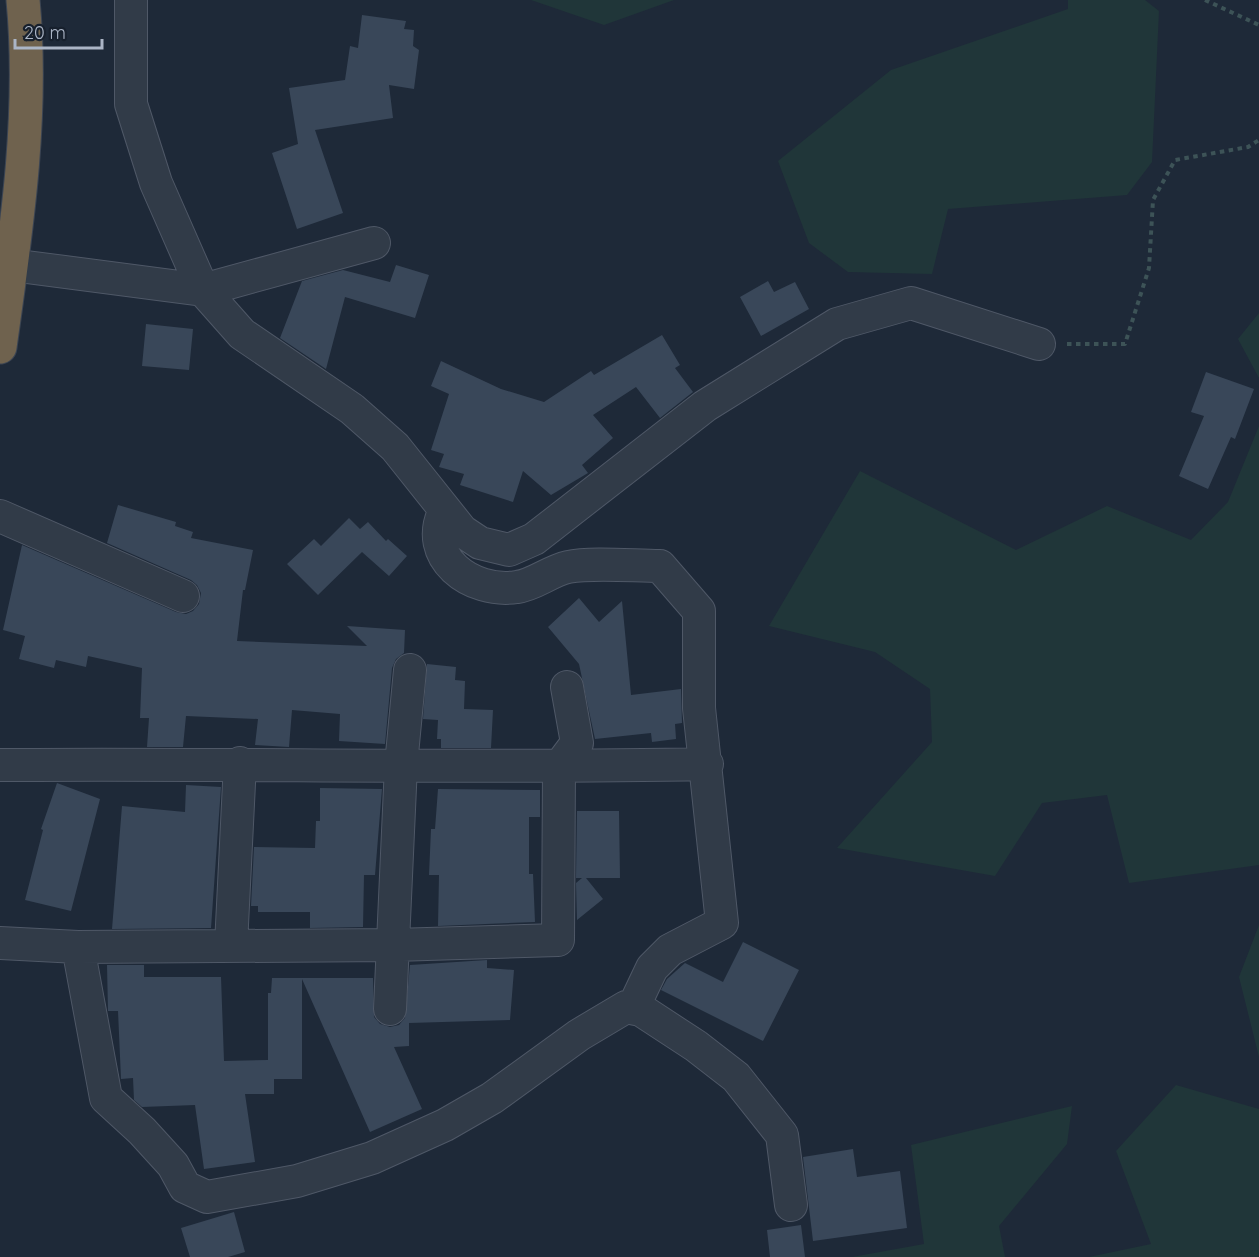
<svg xmlns="http://www.w3.org/2000/svg" width="1259" height="1257" font-family="Quicksand,sans-serif">
  <style>
    .green { fill: #203639 }
    .building { fill: #394759 }
    .lines { fill: none; stroke-linecap: round; stroke-linejoin: round }
    .street-casing { stroke: #4f5867; stroke-width: 34 }
    .highway-casing { stroke: #3c4553; stroke-width: 35 }
    .path { stroke: #3d5357; stroke-width: 4; stroke-dasharray: 4.5 4.5; stroke-linecap: butt }
    .street { stroke: #313b48; stroke-width: 32 }
    .highway { stroke: #6f624e; stroke-width: 33 }
  </style>
  <rect width="100%" height="100%" fill="#1e2938"/>
  <path class="green" d="M531,0h143l-70,25z
    M1068,0h77l14,11 -7,151 -25,33 -179,14 -16,65 -84,-2 -39,-29 -31,-82 113,-91 177,-61z
    M1259,313v65l-21,-39z
    M1259,426v439l-130,18 -22,-88 -65,8 -47,73 -158,-28 95,-106 -2,-53 -55,-37 -106,-26 91,-155 156,79 91,-44 84,34 37,-38z
    M1259,925v132l-20,-80z
    M1176,1085l83,24v148h-170l62,-13 -35,-93z
    M1072,1106l-5,38 -68,82 6,31h-153l72,-13 -13,-99z"/>
  <path class="building" d="M362,15l44,6 -2,8 10,1 -1,16 6,4 -5,39 -25,-4 4,33 -78,12 28,83 -46,16 -25,-76 26,-9 -9,-56 56,-8 5,-34 8,2z
    M396,265l33,10 -14,43 -70,-21 -19,72 -46,-31 22,-57 41,-11 47,12z
    M768,281l6,11 21,-10 14,27 -48,27 -21,-39z
    M146,324l47,5 -4,41 -47,-4z
    M662,335l18,30 -5,3 18,24 -33,26 -24,-31 -43,28 20,23 -31,27 6,8 -37,22 -28,-24 -10,31 -53,-17 4,-11 -25,-7 5,-13 -13,-4 18,-56 -18,-8 10,-25 60,28 43,13 47,-31 3,4z
    M1206,372l48,17 -19,50 -4,-2 -23,52 -29,-13 25,-60 -13,-4z
    M118,505l58,17 -1,4 18,6 -2,6 62,12 -8,40h-2l-6,51 130,5 -20,-20 58,4 -1,23 -8,6 -4,9 -7,76 -46,-3 1,-27 -48,-4 -3,37 -34,-2 3,-26 -72,-3 -3,31h-36l2,-29h-9l2,-50 -54,-12 -2,11 -30,-7 -2,8 -35,-9 6,-23 -22,-6 19,-85 154,67 10,2 7,-3 6,-7 2,-11 -4,-8 -6,-5 -84,-37z
    M349,518l11,11 8,-7 18,19 2,-2 19,17 -18,20 -27,-24 -44,43 -31,-31 27,-25 7,7z
    M579,598l20,24 23,-21 9,94 50,-6 1,34 -7,1 1,15 -24,3 -1,-9 -56,6 -16,-75 -31,-37z
    M427,664l29,3 -1,13 10,1 -1,28 29,1 -2,38h-50v-9h-4l1,-19 -15,-1z
    M57,783l43,16 -29,112 -46,-11 18,-70 -2,-1z
    M186,785l35,2 -10,141 -99,1 10,-123 63,6z
    M320,788l62,1 -7,86h-11l-1,52 -53,1v-16h-52v-6h-7l3,-59 61,1 1,-27h4z
    M438,789l102,1v27h-11v57h4l2,48 -97,4 1,-51h-10l2,-46h4z
    M577,811h42l1,67h-34l17,21 -26,21 -1,-37 6,-5h-6z
    M743,942l56,28 -36,71 -102,-51 6,-11 18,-16 38,19z
    M487,960v8l27,2 -4,50 -101,3v23l-15,1 28,62 -52,23 -68,-153v100h-28v15h-29l10,68 -51,7 -9,-64 -53,2 -8,-7 -1,-22 -12,1 -3,-68h-10l-1,-46h37v12h77l3,84 44,-1v-67h3l1,-15h101l1,39 6,7 10,3 9,-2 6,-7 5,-53z
    M853,1149l4,28 43,-6 7,57 -94,13 -10,-84z
    M234,1212l11,40 -17,5h-38l-9,-29z
    M801,1225l4,32h-35l-3,-27z"/>
  <g class="lines">
    <g class="street-casing">
      <path id="street" d="M131,0v104l25,79 47,107 39,44 110,75 43,38 67,84 18,12 29,7 25,-11 171,-133 132,-82 74,-21 128,41
        M11,265l192,25 171,-47
        M445,510c-24,47 26,84 72,77 17,-2 33,-16 51,-20 24,-5 66,-1 92,-1l39,45v97l23,215 -52,27 -18,18 -19,40
        M0,516l183,80
        M0,765c236,-2 471,4 707,-1
        M0,943l78,4 316,-2 164,-5 1,-173 18,-24 -10,-56
        M231,945l9,-182
        M78,947l28,151 36,33 31,34 12,22 22,10 90,-16 75,-23 73,-33 47,-27 87,-63 47,-28 15,3 55,36 40,31 46,58 9,70
        M390,1009l11,-244 9,-95"/>
    </g>
    <g class="highway-casing">
      <path id="highway" d="M0,347c16,-114 34,-231 23,-347"/>
    </g>
    <path class="path" d="M1205,0l54,25
      M1067,344h58l24,-76 4,-68 22,-40 73,-13 11,-7"/>
    <use href="#street" class="street"/>
    <use href="#highway" class="highway"/>
  </g>
  <path d="M15 39v9h87v-9" fill="none" stroke="#abb5c6" stroke-width="3"/>
  <text x="24" y="39" font-size="18" fill="#abb5c6" stroke="#17202d" stroke-width="4.5" paint-order="stroke">20 m</text>
</svg>
